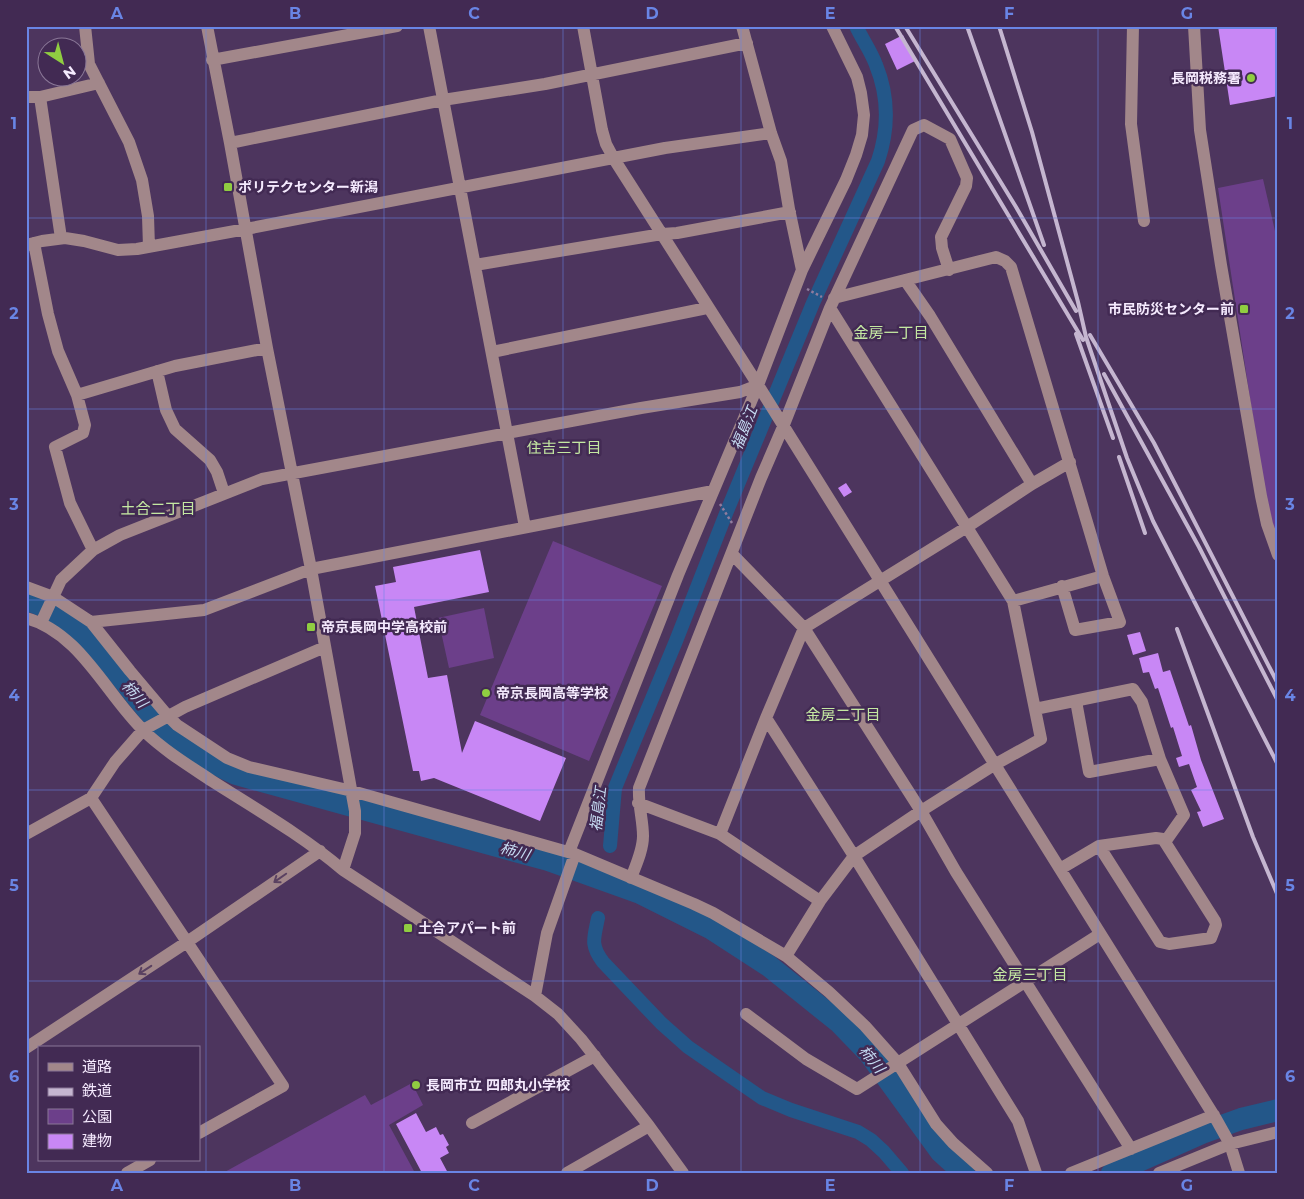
<svg xmlns="http://www.w3.org/2000/svg" width="1304" height="1199" font-family="Montserrat,'Noto Sans JP',sans-serif">
  <style>
    .green { fill: #6c3f8a }
    .lines { fill: none; stroke-linecap: round; stroke-linejoin: round }
    .canal { stroke: #235789; stroke-width: 14 }
    .river { stroke: #235789; stroke-width: 22 }
    .building { fill: #c887f5 }
    .path { stroke: #907d9e; stroke-width: 2.5; stroke-dasharray: 2.5 2.5; stroke-linecap: butt }
    .minor { stroke: #a2878a; stroke-width: 12 }
    .rail { stroke: #c5b6d0; stroke-width: 4 }
    .oneway { stroke: #5a4161 }
    .grid { fill: none; stroke: #6985e5; stroke-width: 1; stroke-opacity: 0.55 }
    .poi-dot { fill: #90cd41; stroke: #422a53; stroke-width: 2 }
    .labels { text-anchor: middle; dominant-baseline: central; stroke-width: 5; stroke-linejoin: round; paint-order: stroke }
    .poi-label { font-size: 14px; font-weight: bold; fill: #f5eafe; stroke: #422a53; text-anchor: start }
    .neighbourhood-label { font-size: 15px; fill: #c4e8a2; stroke: #422a53 }
    .water-label { font-size: 15px; font-style: italic; fill: #c6dcf3; stroke: #422a53 }
    .neatline { fill: none; stroke: #6985e5; stroke-width: 2 }
    .grid-label { font-size: 16px; text-anchor: middle; font-weight: bold; fill: #6985e5 }
  </style>
  <rect width="100%" height="100%" fill="#4d355e"/>
  <path class="green" d="M1263,179l15,65v297l-8,-24 -8,-40 -44,-289z
    M553,541l109,45 -73,175 -109,-46z
    M484,608l10,50 -45,10 -11,-50z
    M412,1083l11,22 -34,20 26,48h-192l142,-78 6,10z"/>
  <g class="lines">
    <path class="canal" d="M610,846l5,-58 9,-22 52,-125 51,-130 86,-208 65,-142c11,-33 11,-64 -2,-96 -5,-14 -14,-26 -20,-39
      M598,918c-4,20 -8,27 5,44l58,61 27,24 74,51 29,12 67,22 13,8 13,12 18,21"/>
    <path class="river" d="M26,600c65,18 94,85 139,129 21,19 45,33 71,45l312,86 92,33 72,36 57,37 71,57 29,30 72,99 23,21
      M1112,1173l90,-40 39,-14 37,-9"/>
  </g>
  <path class="building" d="M1218,26h60v70l-48,9z
    M903,35l12,26 -18,9 -12,-26z
    M846,483l6,9 -8,5 -6,-9z
    M480,550l9,42 -75,15 14,71 19,-3 15,78 13,-32 91,37 -26,63 -106,-43 -13,3 -2,-10h-6l-38,-185 21,-4 -3,-15z
    M1140,632l6,19 -13,4 -6,-20z
    M1158,653l5,19 7,-2 19,56 2,-1 10,35 23,59 -21,8 -6,-15 4,-1 -10,-21 6,-3 -8,-23 -10,3 -3,-9 6,-2 -9,-29 -2,1 -13,-40 -3,1 -6,-17 -6,1 -4,-15z
    M416,1113l10,19 10,-5 4,8 3,-1 6,11 -3,2 3,6 -9,5 8,15h-26l-26,-49z"/>
  <g class="lines">
    <path class="path" d="M807,289l15,8
      M720,504l12,19"/>
    <path class="minor" d="M85,26l4,38 40,78 13,38 6,36 1,31
      M207,26l23,117 37,205 44,221 44,242v22l-12,37
      M429,26l96,501
      M583,26l19,104 4,14 8,15 144,226 458,734 14,25 9,29
      M742,26l29,107 10,28 8,48 13,61
      M1133,26l-2,98 13,97
      M1194,26l6,104 21,135 40,231 6,28 11,31
      M212,60l185,-34
      M26,97h14l59,-14
      M40,97l21,141
      M230,143l213,-43 102,-16 202,-41
      M34,243l14,71 10,37 19,44 8,30 -2,8 -28,14 15,56 23,47
      M26,245l16,-4 23,-3 19,3 34,9 19,-1 109,-20 419,-81 106,-15
      M475,265l187,-31 15,-1 113,-21
      M905,280l25,36 102,168
      M834,298l162,-41 9,4 6,6 92,309 17,46 -45,8 -13,-44
      M492,352l215,-44
      M157,371l9,39 9,19 35,31 7,12 7,21
      M77,395l98,-29 92,-18
      M732,554l72,74 117,183 35,61 175,277
      M26,587l27,10 38,25 113,-12 107,-41 402,-78
      M1013,601l90,-25
      M26,618c55,15 80,77 119,114 20,19 43,33 67,49 44,28 91,55 131,89l192,126 23,18 23,25 68,87 34,47
      M91,622l39,49 38,45 9,9 50,33 22,9 103,24 223,63 119,50 19,9 73,43 43,36 36,34 32,36 39,62 17,19 34,30
      M41,623l20,-43 32,-30 27,-15 142,-56 379,-71 99,-16 18,-7
      M1076,701l13,71 71,-13
      M1035,709l98,-20 9,13 18,57 24,56 -19,27
      M766,718l88,138 164,265 18,52
      M91,798l192,288 -84,47
      M638,803l82,31 100,67
      M26,834l65,-36 24,-36 28,-32 42,-23 140,-60
      M720,834l46,-116 38,-90 163,-101 65,-43 38,-22
      M569,852l109,-277 80,-190 44,-115 44,-90 10,-25 6,-20 2,-20 -3,-22 -4,-16 -25,-51
      M1060,869l39,-23 57,-8 7,1 52,82 1,4 -5,13 -42,6 -9,-2 -61,-96
      M631,878c5,-13 12,-28 12,-42 0,-16 -5,-31 -4,-48l122,-310 22,-51 47,-119 83,-178 11,-5 26,14 17,39 -1,8 -25,51 1,11 7,22
      M786,956l34,-55 34,-45 67,-45 73,-46 47,-26 -28,-138 -183,-293
      M535,996l12,-63 28,-79
      M746,1014l60,45 51,30 243,-155
      M26,1048l161,-106 133,-91
      M472,1123l123,-67
      M127,1173l23,-13
      M567,1173l82,-47
      M1071,1173l143,-58
      M1159,1173l71,-29 48,-12"/>
    <path class="rail" d="M895,26l188,314
      M905,26l111,181 60,104
      M967,26l77,219
      M999,26l33,106 46,170 8,35 41,121 26,63 125,244
      M1076,334l37,104
      M1090,335l64,108 124,241
      M1104,374l95,173 79,154
      M1119,457l26,76
      M1177,629l76,208 25,59"/>
  </g>
  <defs><path id="oneway-shaft" d="M-6 0H5M1.5-3L5.5 0L1.5 3" fill="none" stroke-width="1.6" stroke-linecap="round" stroke-linejoin="round" transform="scale(1.25)"/></defs>
  <g class="oneway">
    <use href="#oneway-shaft" transform="translate(280 878) rotate(145)"/>
    <use href="#oneway-shaft" transform="translate(145 970) rotate(147)"/>
  </g>
  <path class="grid" d="M206,26v1147M384,26v1147M563,26v1147M741,26v1147M920,26v1147M1098,26v1147M26,218h1252M26,409h1252M26,600h1252M26,790h1252M26,981h1252"/>
  <g class="poi-dot">
    <circle cx="1251" cy="78" r="5"/>
    <rect x="223" y="182" width="10" height="10" rx="2.5"/>
    <rect x="1239" y="304" width="10" height="10" rx="2.5"/>
    <rect x="306" y="622" width="10" height="10" rx="2.5"/>
    <circle cx="486" cy="693" r="5"/>
    <rect x="403" y="923" width="10" height="10" rx="2.5"/>
    <circle cx="416" cy="1085" r="5"/>
  </g>
  <g class="labels">
    <g class="poi-label">
      <text x="1241" y="78" text-anchor="end">長岡税務署</text>
      <text x="238" y="187">ポリテクセンター新潟</text>
      <text x="1234" y="309" text-anchor="end">市民防災センター前</text>
      <text x="321" y="627">帝京長岡中学高校前</text>
      <text x="496" y="693">帝京長岡高等学校</text>
      <text x="418" y="928">土合アパート前</text>
      <text x="426" y="1085">長岡市立 四郎丸小学校</text>
    </g>
    <g class="neighbourhood-label">
      <text x="891" y="332">金房一丁目</text>
      <text x="564" y="447">住吉三丁目</text>
      <text x="158" y="508">土合二丁目</text>
      <text x="843" y="714">金房二丁目</text>
      <text x="1030" y="974">金房三丁目</text>
    </g>
    <g class="water-label">
      <text transform="translate(744 428) rotate(-68)">福島江</text>
      <text transform="translate(135 694) rotate(49)">柿川</text>
      <text transform="translate(598 809) rotate(-83)">福島江</text>
      <text transform="translate(515 851) rotate(16)">柿川</text>
      <text transform="translate(872 1059) rotate(51)">柿川</text>
    </g>
  </g>
  <rect width="1304" height="1199" fill="none" stroke="#422a53" stroke-width="55"/>
  <rect x="38" y="1046" width="162" height="115" fill="#422a53" stroke="#8a7797"/>
  <rect x="48" y="1063" width="25" height="8" fill="#a2878a" stroke="#8a7797"/>
  <text x="82" y="1072" font-size="15" fill="#f5eafe">道路</text>
  <rect x="48" y="1088" width="25" height="8" fill="#c5b6d0" stroke="#8a7797"/>
  <text x="82" y="1096" font-size="15" fill="#f5eafe">鉄道</text>
  <rect x="48" y="1109" width="25" height="15" fill="#6c3f8a" stroke="#8a7797"/>
  <text x="82" y="1122" font-size="15" fill="#f5eafe">公園</text>
  <rect x="48" y="1134" width="25" height="15" fill="#c887f5" stroke="#8a7797"/>
  <text x="82" y="1146" font-size="15" fill="#f5eafe">建物</text>
  <g transform="translate(62 62) rotate(144)"><circle r="24" fill="#422a53" stroke="#8a7797"/>
  <path d="M0-4L9 19L0 12L-9 19Z" fill="#90cd41"/>
  <text y="-8" font-size="14" font-weight="bold" text-anchor="middle" fill="#f5eafe">N</text>
  </g>
  <rect x="28" y="28" width="1248" height="1144" class="neatline"/>
  <g class="grid-label">
    <text x="117" y="19">A</text>
    <text x="295" y="19">B</text>
    <text x="474" y="19">C</text>
    <text x="652" y="19">D</text>
    <text x="830" y="19">E</text>
    <text x="1009" y="19">F</text>
    <text x="1187" y="19">G</text>
    <text x="14" y="129">1</text>
    <text x="1290" y="129">1</text>
    <text x="14" y="319">2</text>
    <text x="1290" y="319">2</text>
    <text x="14" y="510">3</text>
    <text x="1290" y="510">3</text>
    <text x="14" y="701">4</text>
    <text x="1290" y="701">4</text>
    <text x="14" y="891">5</text>
    <text x="1290" y="891">5</text>
    <text x="14" y="1082">6</text>
    <text x="1290" y="1082">6</text>
    <text x="117" y="1191">A</text>
    <text x="295" y="1191">B</text>
    <text x="474" y="1191">C</text>
    <text x="652" y="1191">D</text>
    <text x="830" y="1191">E</text>
    <text x="1009" y="1191">F</text>
    <text x="1187" y="1191">G</text>
  </g>
</svg>
